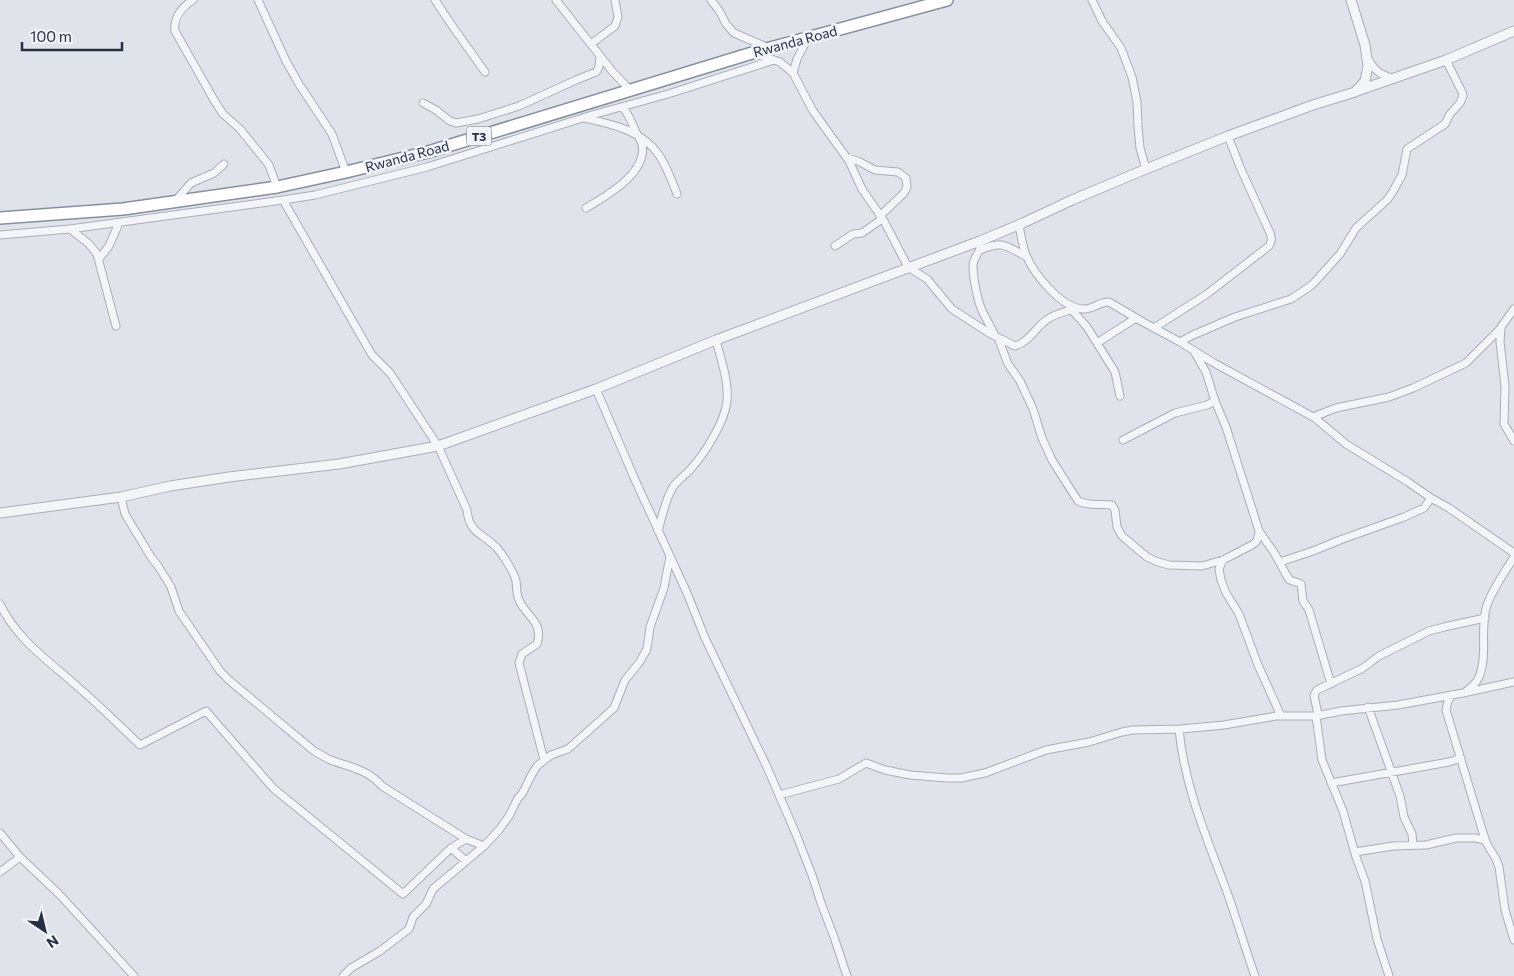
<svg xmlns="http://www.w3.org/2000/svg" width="1514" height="976" font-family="Commissioner,sans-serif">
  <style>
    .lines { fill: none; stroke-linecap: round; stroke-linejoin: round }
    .minor-casing { stroke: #a8aeb8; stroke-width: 9 }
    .tertiary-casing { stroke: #a8aeb8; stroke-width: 11 }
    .trunk-casing { stroke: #878fa2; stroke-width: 14 }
    .minor { stroke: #f4f5f8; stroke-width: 7 }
    .tertiary { stroke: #f4f5f8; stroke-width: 9 }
    .trunk { stroke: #fff; stroke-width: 11 }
    .labels { text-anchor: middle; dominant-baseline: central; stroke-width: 5; stroke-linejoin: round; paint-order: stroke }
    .shield { fill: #f0f3f8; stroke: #636a79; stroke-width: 1 }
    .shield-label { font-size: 12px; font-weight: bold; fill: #272f43 }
    .street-label { font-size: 14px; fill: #272f43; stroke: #f0f3f8 }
  </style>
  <rect width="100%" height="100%" fill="#e0e4ea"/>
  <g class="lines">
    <g class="minor-casing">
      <path id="minor" d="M193,0c-11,7 -20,18 -18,31l39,69 9,14 17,15 29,36 8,22
        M258,0l28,61 13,23 33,50 14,38
        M435,0l18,27 32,45
        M556,0l56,71 18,19
        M711,0l9,12 6,12 8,9 35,15
        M1092,0l10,21 19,27 11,29 5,25 1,25 2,21 6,21
        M808,38l-11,21 -4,14 20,38 36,50 13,28 22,32 24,46 19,12 25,30 37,24 26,13c16,-5 20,-19 33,-27 8,-6 20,-8 29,-11
        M591,44l24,-18 3,-9 -3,-17
        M755,54l25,8 13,11
        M1369,60c6,12 12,14 24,19
        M423,103l13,7 14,11 6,2 22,-4 41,-13 57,-26 20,-8 3,-5 1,-11
        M584,118c27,6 58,12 75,37 8,12 13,26 18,39
        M847,158l11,3 17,9 23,2 8,6 1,9 -3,6 -24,23
        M176,200l15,-17 23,-10 10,-9
        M283,200l89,155 18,18 48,73 29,64c2,24 17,24 30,38 6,7 17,24 19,33 1,6 0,13 3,19 7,17 25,21 18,44l-15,10 -3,9 25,97
        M586,208c20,-12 62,-35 56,-64 -1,-4 -5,-9 -7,-14 -4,-9 -6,-16 -13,-23
        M1019,225c2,10 3,20 7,30 8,19 35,53 57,54 10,1 17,-8 26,-7l34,20 37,20 34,21 101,55 31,26 62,38 23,16 18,10 65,45
        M70,229l19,15 8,10 19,72
        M0,235l70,-6 213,-29 32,-5 112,-28 165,-52 76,-21 106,-34
        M980,241c2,13 -7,14 -7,25 0,11 4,32 8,42 4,10 10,18 14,28
        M835,246l18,-12 9,-1 20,-14
        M980,250c23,-10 26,-4 47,7
        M99,259l10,-13 10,-23
        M1514,309l-13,18 -1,15 5,44 -1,38 10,17
        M1072,310l15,17 28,45 5,24
        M1154,328l53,-34 62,-48c3,-5 3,-7 1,-13l-30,-66 -12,-31
        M998,338l10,26 12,17 13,28 9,29 10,22 26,41c12,6 23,2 34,4l3,5 2,17 5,9 25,21 11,5 11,3 33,1 21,-6 29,-15c6,-3 6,-8 7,-14l-33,-104 -11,-26 -9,-29 -11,-19
        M1180,342l13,-7 42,-18 56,-18 21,-14 28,-31 16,-26 31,-28 5,-7 10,-18 5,-26 38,-25 5,-10 10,-11 3,-7 -1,-4 -16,-32
        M1097,343l39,-25
        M596,389l40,93 51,111 18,45 61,127 30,69 16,41 9,28 13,34 13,39
        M1313,417l23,-9 53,-11 24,-9 53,-25 35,-35
        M1123,440l52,-27 32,-8 8,-4
        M121,497l4,17 26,43 7,9 13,21 8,24 41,60 10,10 84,70c4,2 9,5 14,8 20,8 38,9 54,27l84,53 -15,9 15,13
        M658,531c4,-14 7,-31 15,-44 4,-6 11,-11 16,-16 15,-16 36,-49 38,-70 2,-20 -6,-41 -11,-61
        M1259,531l16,23 13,24 2,2 11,4 2,17 6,9 22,74
        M1223,560l-4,9 2,11 5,13 13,21 19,51 23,51
        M1280,562l33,-11 27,-11 64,-23 20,-9 7,-10
        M0,604c17,36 50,58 78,83 22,19 42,39 62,58l66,-34 67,77 130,106 48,-46
        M1464,693c5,-4 11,-8 14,-14 11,-23 1,-51 9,-74 6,-17 18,-33 27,-48
        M1452,695l-4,6 -2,9 37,123 4,11 9,15 3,8 6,43 9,30
        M1368,707l32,89 4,21 8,17 1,11
        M1318,715l-4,-20 3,-5 46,-22 16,-12 50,-25 15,-4 41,-9
        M1316,716l6,44 21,51 13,46 9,24 12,58 12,37
        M1179,729c5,56 28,110 48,163 10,28 18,56 28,84
        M1331,783l118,-21 12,-4
        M779,795l60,-16 27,-16 19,7 25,5 37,3h14l24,-5 61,-23 43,-8 33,-10 11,-2 48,-1 43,-4 52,-9h40l25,-5 57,-6 65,-12 51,-11
        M0,833l20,24 40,38 74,81
        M466,839l18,7
        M1355,852l38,-6 33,-1 30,-7h20l10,3
        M0,872l20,-15
        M343,976l8,-8 29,-17 25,-19 4,-3 4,-12 13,-13 7,-15 51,-43 15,-16 10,-14 9,-18 4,-4 10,-20 5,-8 14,-11 17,-6 46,-41 11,-28 14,-17 8,-14 3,-22 14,-39 6,-32"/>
    </g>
    <g class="tertiary-casing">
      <path id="tertiary" d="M1357,91l89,-31 68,-29
        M0,513l121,-16 49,-11 59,-9 110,-13 99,-18 158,-57 120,-49 264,-99 43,-18 49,-23 74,-31 82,-33 85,-31 42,-13 10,-11 3,-15 -3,-21 -14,-45"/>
    </g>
    <g class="trunk-casing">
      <path id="trunk" d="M0,218l123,-9 154,-22 69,-15 82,-20 324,-99 195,-53"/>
    </g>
    <use href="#minor" class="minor"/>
    <use href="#tertiary" class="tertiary"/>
    <use href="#trunk" class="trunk"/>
  </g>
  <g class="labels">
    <rect class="shield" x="466.5" y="126.5" width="25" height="19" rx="4"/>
    <g class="shield-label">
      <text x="479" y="136">T3</text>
    </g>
    <g class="street-label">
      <text transform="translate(795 41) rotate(-15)">Rwanda Road</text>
      <text transform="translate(407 156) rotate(-15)">Rwanda Road</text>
    </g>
  </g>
  <g transform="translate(45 931) rotate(145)" stroke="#f0f3f8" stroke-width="4" paint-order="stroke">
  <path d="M0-4L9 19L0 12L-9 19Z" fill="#272f43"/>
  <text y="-8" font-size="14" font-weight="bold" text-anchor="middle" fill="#272f43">N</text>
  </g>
  <path d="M22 42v8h100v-8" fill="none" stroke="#272f43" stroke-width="2.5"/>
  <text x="30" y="42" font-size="15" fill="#272f43" stroke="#f0f3f8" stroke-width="4" paint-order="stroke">100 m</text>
</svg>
